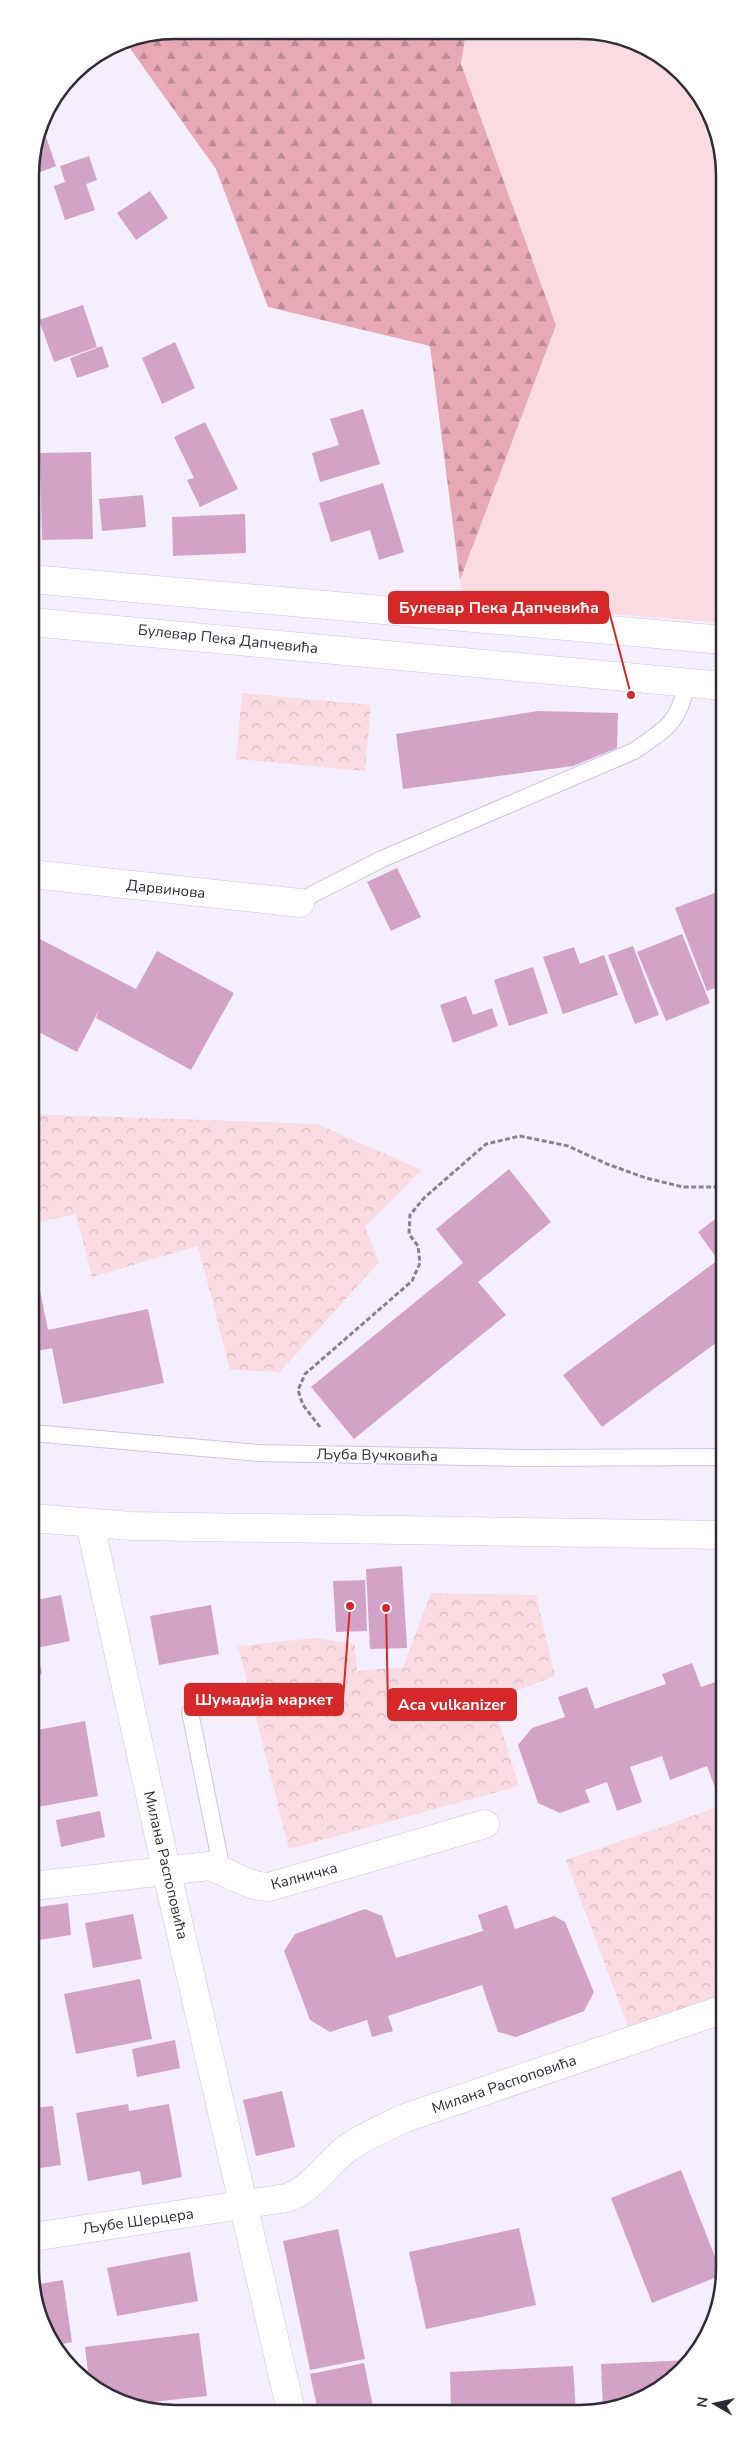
<svg xmlns="http://www.w3.org/2000/svg" width="755" height="2444" font-family="'Nunito Sans',sans-serif">
  <style>
    .grass { fill: #f9dbe1 }
    .forest { fill: url(#forest-firs) }
    .park { fill: url(#park-crowns) }
    .building { fill: #d3a2c7 }
    .lines { fill: none; stroke-linecap: round; stroke-linejoin: round }
    .lane-casing { stroke: #d1c2e4; stroke-width: 18 }
    .street-casing { stroke: #d1c2e4; stroke-width: 29 }
    .secondary-casing { stroke: #d1c2e4; stroke-width: 29 }
    .path { stroke: #898391; stroke-width: 3; stroke-dasharray: 5 2.5; stroke-linecap: butt }
    .lane { stroke: #fff; stroke-width: 16 }
    .street { stroke: #fff; stroke-width: 28 }
    .secondary { stroke: #fff; stroke-width: 28 }
    .labels { text-anchor: middle; dominant-baseline: central; stroke-width: 4; stroke-linejoin: round; paint-order: stroke }
    .street-label { font-size: 15px; fill: #312b38; stroke: #fff }
    .rim { fill: none; stroke: #312b38; stroke-width: 2.5 }
    .leader { fill: none; stroke: #d62828; stroke-width: 2 }
    .callout-dot { fill: #d62828; stroke: #fff; stroke-width: 2 }
    .callout { fill: #d62828; stroke: #d62828; stroke-width: 2 }
    .callout-label { font-size: 16px; text-anchor: middle; font-weight: bold; fill: #fff }
  </style>
  <defs>
    <pattern id="forest-firs" width="22" height="20" patternUnits="userSpaceOnUse" patternTransform="scale(1.25)"><rect width="22" height="20" fill="#e8a9b7"/><path d="M5 1l3.5 6h-7zM16 11l3.5 6h-7z" fill="#bd8a96"/></pattern>
    <pattern id="park-crowns" width="20" height="18" patternUnits="userSpaceOnUse" patternTransform="scale(1.25)"><rect width="20" height="18" fill="#f9dbe1"/><path d="M2 6a3 3 0 1 1 6 0M12 15a3 3 0 1 1 6 0" fill="none" stroke="#d6bcc2"/></pattern>
  </defs>
  <rect width="100%" height="100%" fill="#f5effd"/>
  <path class="grass" d="M466,32l143,1 74,39 39,74 1,477 -260,-21 -3,-22 96,-255 -95,-261z"/>
  <path class="forest" d="M174,30l292,2 -5,32 95,261 -96,255 -30,-234 -162,-39 -52,-138 -92,-129z"/>
  <path class="park" d="M242,693l129,12 -6,66 -129,-12z
    M31,1114l286,10 105,46 -57,57 14,35 -99,110 -50,-2 -32,-124 -106,31 -16,-63 -45,10z
    M431,1593l105,2 19,81 -63,24 27,86 -230,63 -51,-203 77,-8 40,6 2,27 46,-4z
    M724,1805v189l-96,33 -62,-167z"/>
  <path class="building" d="M42,125l14,41 -26,10v-11l9,-39z
    M89,156l8,24 -11,4 9,26 -30,10 -11,-34 11,-4 -5,-16z
    M150,191l18,27 -32,22 -19,-27z
    M83,305l14,42 -43,15 -15,-42z
    M175,342l20,46 -33,16 -20,-46z
    M102,346l7,21 -32,11 -7,-20z
    M363,409l17,55 -60,18 -8,-29 27,-8 -9,-26z
    M205,422l33,67 -38,18 -13,-27 7,-2 -20,-41z
    M91,452l2,87 -51,1 -2,-87z
    M383,483l21,69 -25,8 -9,-30 -39,12 -12,-39z
    M143,495l3,32 -44,4 -3,-32z
    M245,514l1,39 -73,3 -1,-39z
    M538,711l80,2 -1,35 -44,18 -170,23 -7,-55z
    M397,868l24,49 -30,14 -24,-49z
    M720,891l3,9v85l-16,6 -32,-83z
    M682,934l28,69 -44,18 -29,-69z
    M36,937l100,52 21,-38 77,42 -43,77 -95,-52 3,-8 -22,42 -46,-24v-82z
    M633,946l26,69 -24,9 -27,-69z
    M574,947l6,17 24,-9 14,40 -55,19 -20,-57z
    M533,967l15,46 -39,13 -15,-46z
    M466,996l7,19 19,-7 6,18 -45,17 -13,-38z
    M509,1169l42,53 -73,60 28,33 -152,124 -43,-52 152,-124 -27,-34z
    M723,1213l1,124 -122,90 -39,-52 155,-115 -20,-28z
    M36,1271l12,59 100,-21 16,74 -101,21 -11,-56 -20,4v-80z
    M402,1566l5,82 -37,1 -4,-80z
    M365,1580l2,51 -31,1 -3,-51z
    M61,1595l9,46 -33,7 5,26 -10,2v-75z
    M211,1605l8,49 -60,11 -9,-49z
    M692,1663l9,24 23,-8v104l-9,4 -8,-21 -37,14 -8,-24 -32,11 12,35 -25,9 -10,-29 -22,8 5,12 -30,11 -22,-10 -20,-58 14,-17 33,-11 -7,-20 29,-10 8,22 71,-25 -4,-10z
    M85,1721l13,75 -66,12v-77z
    M100,1811l5,26 -44,10 -5,-27z
    M68,1903l3,32 -39,6v-33z
    M507,1905l8,24 39,-13 11,6 29,70 -10,19 -68,26 -18,-5 -16,-47 -94,31 5,15 -21,6 -5,-17 -37,12 -20,-12 -26,-69 11,-17 70,-25 17,7 14,42 87,-27 -5,-16z
    M133,1914l9,45 -49,9 -8,-45z
    M140,1979l12,60 -76,15 -12,-60z
    M32,2028l7,34 -7,1z
    M175,2040l5,28 -43,9 -5,-28z
    M282,2091l13,56 -39,9 -13,-56z
    M128,2104l1,7 40,-7 13,73 -40,8 -2,-14 -52,10 -12,-68z
    M53,2106l8,59 -28,4v-61z
    M681,2170l41,105 -70,28 -41,-105z
    M519,2228l17,77 -110,24 -17,-77z
    M338,2229l27,130 -55,11 -27,-129z
    M190,2252l8,49 -81,15 -10,-48z
    M63,2280l9,62 -14,3 -25,-47v-13z
    M199,2333l8,63 -73,8 -45,-23 -4,-34z
    M692,2360l-39,35 -34,13h-16l-2,-44z
    M364,2363l10,48h-56l-8,-37z
    M573,2366l3,45h-125l-1,-39z
    M230,2404l1,7h-52v-1z"/>
  <g class="lines">
    <g class="lane-casing">
      <path id="lane" d="M300,903l13,-9 69,-35 252,-108c33,-23 44,-27 53,-68
        M32,1433l226,20 267,5 199,-1
        M190,1712l32,158"/>
    </g>
    <g class="street-casing">
      <path id="street" d="M31,874l269,29
        M32,1518l100,8 592,9
        M90,1524l82,371 119,516
        M32,1886l177,-20c21,6 38,21 60,21l216,-63
        M33,2237l253,-39c28,-9 40,-35 63,-51 17,-12 37,-20 56,-29l319,-109"/>
    </g>
    <g class="secondary-casing">
      <path id="secondary" d="M31,579l692,61
        M31,622l692,64"/>
    </g>
    <path class="path" d="M320,1427l-17,-22 -5,-15 7,-16 107,-93 8,-18 -2,-17 -9,-12 1,-19 14,-17 62,-54 34,-8 48,10 39,18 39,14 37,9h40"/>
    <use href="#lane" class="lane"/>
    <use href="#street" class="street"/>
    <use href="#secondary" class="secondary"/>
  </g>
  <g class="labels">
    <g class="street-label">
      <text transform="translate(228 639) rotate(6)">Булевар Пека Дапчевића</text>
      <text transform="translate(166 889) rotate(6)">Дарвинова</text>
      <text transform="translate(377 1455) rotate(1)">Љуба Вучковића</text>
      <text transform="translate(166 1865) rotate(77)">Милана Распоповића</text>
      <text transform="translate(304 1876) rotate(-15)">Калничка</text>
      <text transform="translate(504 2084) rotate(-19)">Милана Распоповића</text>
      <text transform="translate(138 2221) rotate(-8)">Љубе Шерцера</text>
    </g>
  </g>
  <path d="M0 0H755V2444H0ZM175 39H580A136 136 0 0 1 716 175V2269A136 136 0 0 1 580 2405H175A136 136 0 0 1 39 2269V175A136 136 0 0 1 175 39Z" fill="#fff" fill-rule="evenodd"/>
  <path class="rim" d="M175 39H580A136 136 0 0 1 716 175V2269A136 136 0 0 1 580 2405H175A136 136 0 0 1 39 2269V175A136 136 0 0 1 175 39Z"/>
  <path class="leader" d="M631 695L608 607M350 1606L343 1699M386 1608L388 1704"/>
  <g class="callout-dot">
    <circle cx="631" cy="695" r="5"/>
    <circle cx="350" cy="1606" r="5"/>
    <circle cx="386" cy="1608" r="5"/>
  </g>
  <g class="callout">
    <rect x="389" y="592" width="219" height="31" rx="5"/>
    <rect x="185" y="1684" width="158" height="31" rx="5"/>
    <rect x="388" y="1689" width="128" height="31" rx="5"/>
  </g>
  <g class="callout-label">
    <text x="499" y="613">Булевар Пека Дапчевића</text>
    <text x="264" y="1705">Шумадија маркет</text>
    <text x="452" y="1710">Aca vulkanizer</text>
  </g>
  <g transform="translate(715 2404) rotate(279)" stroke="#ffffff" stroke-width="4" paint-order="stroke">
  <path d="M0-4L9 19L0 12L-9 19Z" fill="#312b38"/>
  <text y="-8" font-size="14" font-weight="bold" text-anchor="middle" fill="#312b38">N</text>
  </g>
</svg>
